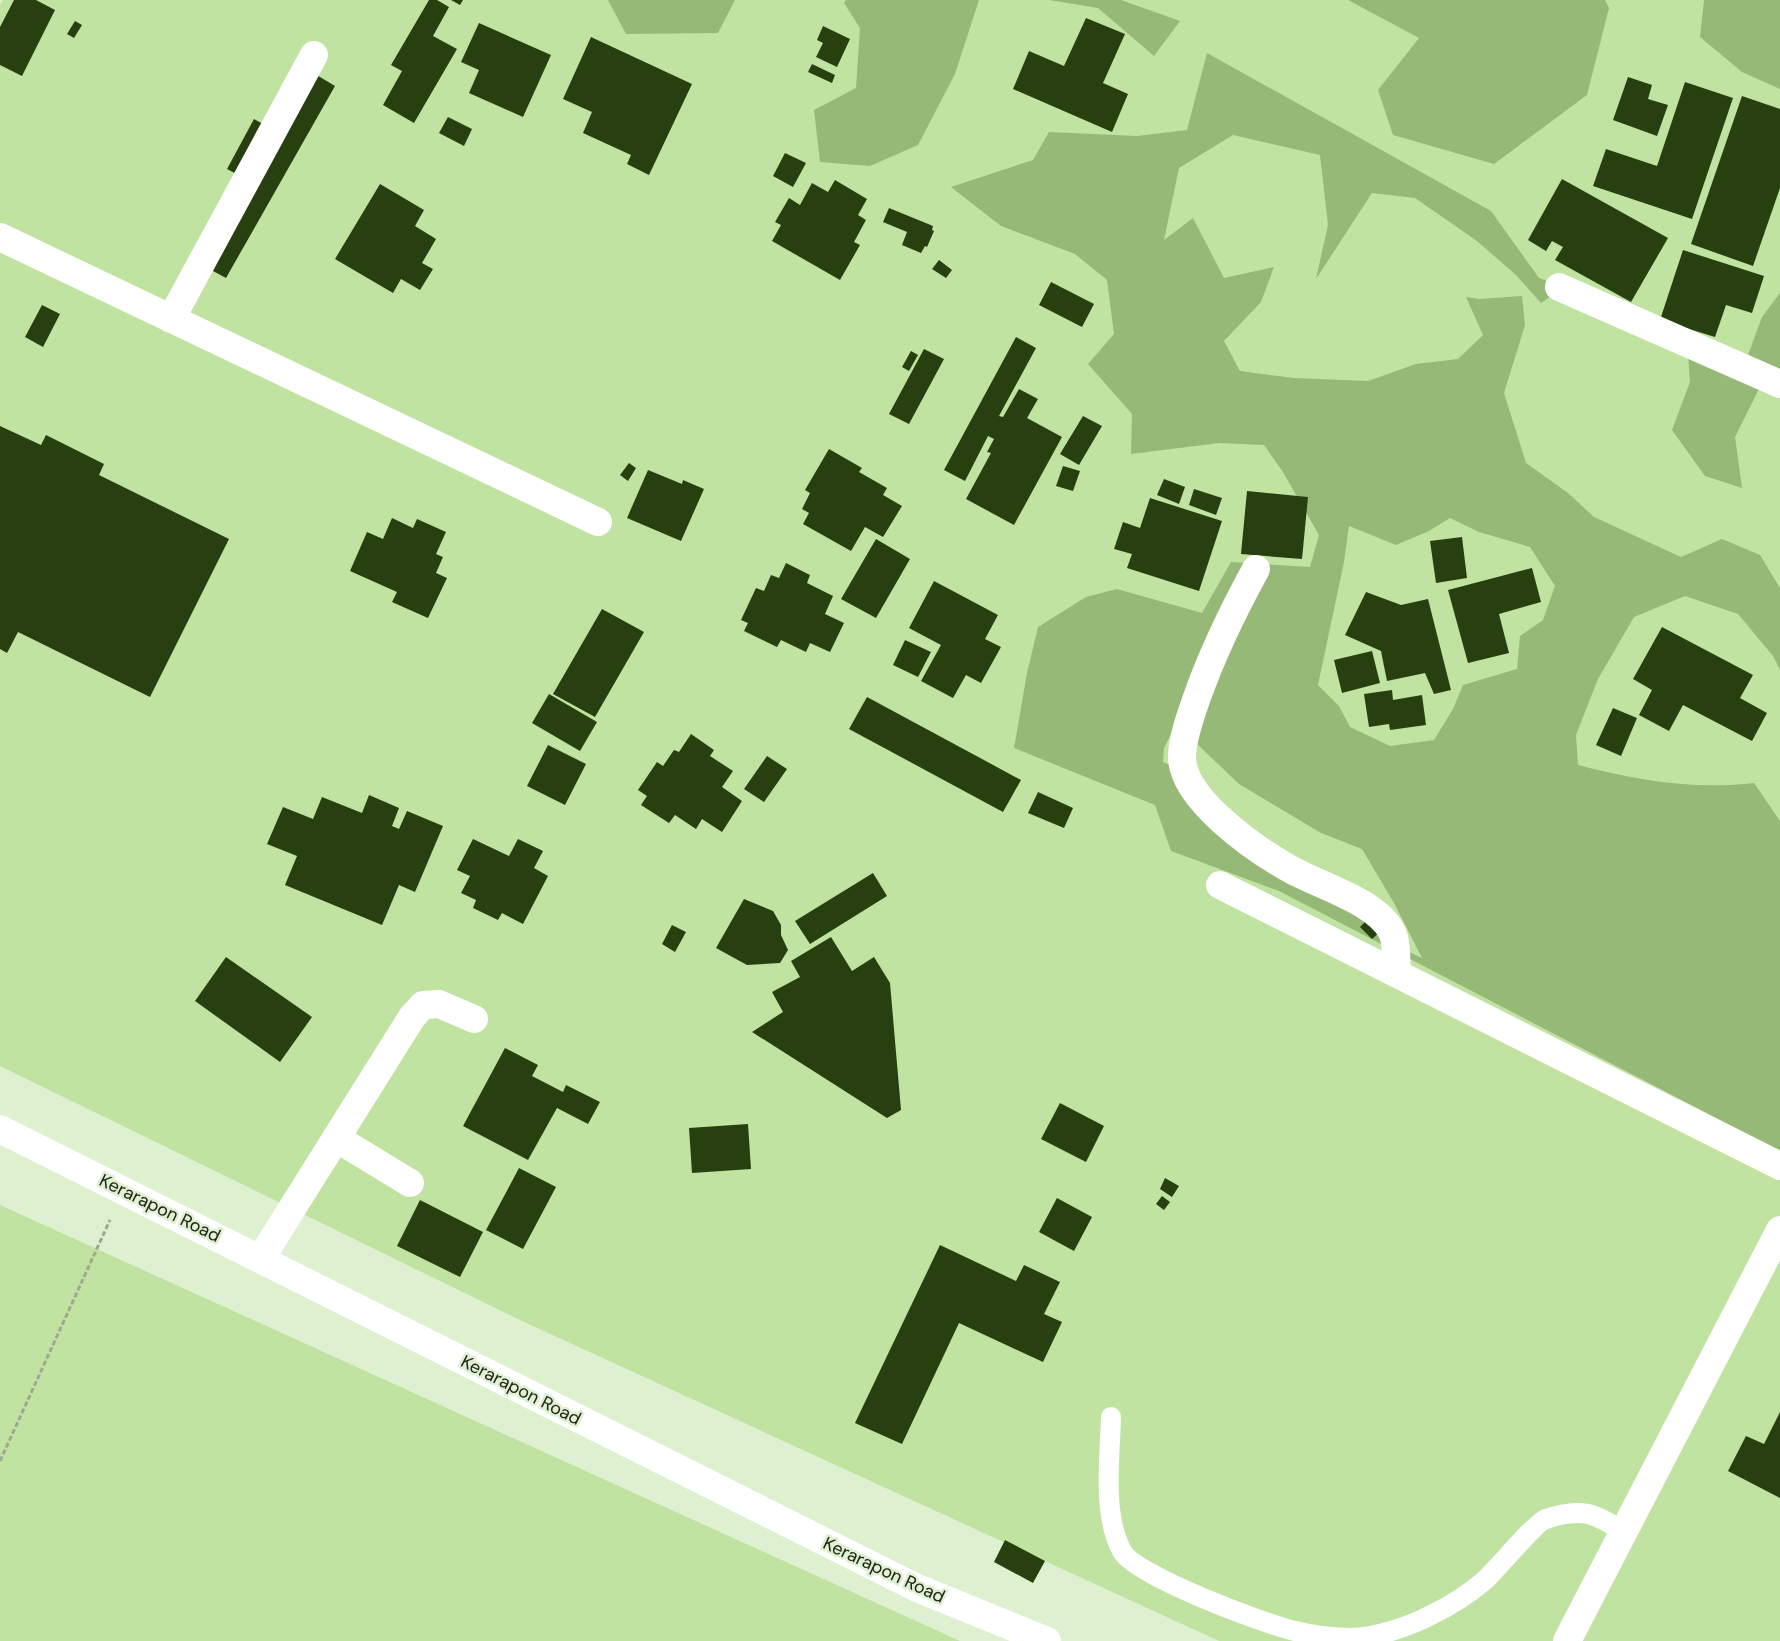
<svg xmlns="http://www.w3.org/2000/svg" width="1780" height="1641" font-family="'DM Sans',sans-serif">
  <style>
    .green { fill: #c0e3a2 }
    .forest { fill: #96b977; fill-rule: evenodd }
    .building { fill: #283f0f }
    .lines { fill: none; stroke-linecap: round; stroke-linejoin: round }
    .path { stroke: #9daa91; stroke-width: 3; stroke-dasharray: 5 2.5; stroke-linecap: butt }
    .service { stroke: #fff; stroke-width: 20 }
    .minor { stroke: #fff; stroke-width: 28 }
    .labels { text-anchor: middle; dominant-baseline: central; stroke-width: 5; stroke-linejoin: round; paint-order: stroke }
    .street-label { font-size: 18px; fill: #20261a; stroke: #dff0d1 }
  </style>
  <rect width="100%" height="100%" fill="#dff0d1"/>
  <path class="green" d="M3,0h1777v1641h-561l-697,-320 -522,-255v-1061z
    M0,1205l960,436h-960z"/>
  <path class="forest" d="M608,0h127l-17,33 -92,1z
    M846,0h133l-24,74 -37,71 -48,21 -50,-4 -6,-52 42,-22 4,-60 -16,-25z
    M1049,0h72l59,21 -26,35 -56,-48z
    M1348,0h257l4,8 -22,87 -93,69 -101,-29 -15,-45 41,-52z
    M1704,0h76v89l-38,-17 -42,-35z
    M1207,53l284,158 48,67 209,77 14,-38 18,-24v104l-21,-8 -24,48 7,51 -37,-12 -33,-46 18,-48 -2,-29 -134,-59 -13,9 -25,-28 -39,-34 -62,-43 -43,-5 -56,86 12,-54 -8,-70 -87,-20 -54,33 -15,72 29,-22 31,60 50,-11 -13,35 -37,39 16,30 54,7 74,3 48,-17 42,-5 25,-24 -17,-38 14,2 42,-3 3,29 -21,68 22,70 42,30 26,24 87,40 41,-18 38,16 20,33v82l-7,-14 -35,-42 -53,-18 -51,21 -36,62 -22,56 2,30c57,15 116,25 176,18l26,38v330l-501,-260 -108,-40 -16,-46 -141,-57 13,-75 11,-46 48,-30 31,-8 85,24 29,-51 79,5 9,-32 -36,-63 -19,-27 -45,-2 -88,11 1,-40 -44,-50 26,-30 -7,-54 -32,-26 -74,-28 -50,-39 82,-27 16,-28 88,4 50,-6zM1450,518l29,14 51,15 25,39 -12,34 -23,16 -3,33 -54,16 -10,24 -19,31 -44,6 -40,-19 -11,-21 -21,-21 26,-123 5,-36 47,19 33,-14zM1176,724l63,60 82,49 41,16 32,54 28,55 -38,-18 -28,-28 -108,-83 -45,-48 -40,-19 1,-14z"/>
  <path class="building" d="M14,0h22l19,10 -33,66 -22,-11v-38z
    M429,0h8l12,7 -16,29 24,13 -43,74 -31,-18 19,-34 -11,-6z
    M451,0h12l-3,5z
    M1086,18l39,16 -22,49 25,11 -16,38 -99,-43 16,-38 35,15z
    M75,21l7,4 -8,13 -7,-4z
    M479,23l72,32 -28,62 -54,-24 10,-23 -18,-8z
    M823,26l27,13 -13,28 -21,-10 7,-14 -6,-3z
    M591,37l101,47 -43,91 -22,-11 4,-9 -48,-22 9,-21 -29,-13z
    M812,64l23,11 -3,8 -24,-11z
    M310,71l25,15 -109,192 -26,-14z
    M1628,77l24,8 -4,14 20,6 -11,31 -44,-16z
    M1685,82l48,16 -41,121 -99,-33 13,-37 51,17z
    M1742,96l38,13v79l-27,78 -62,-22z
    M448,117l24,12 -8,17 -25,-13z
    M254,119l16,9 -26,50 -17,-9z
    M785,153l21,10 -13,24 -20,-11z
    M1562,179l106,59 -37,64 -76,-42 8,-13 -11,-6 -6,10 -18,-11z
    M835,180l32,19 -9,16 8,5 -12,22 6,3 -20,35 -68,-39 9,-16 -6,-3 14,-24 11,7 12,-22 16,9z
    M380,184l44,26 -9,16 21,13 -14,24 11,6 -13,21 -19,-11 -8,14 -58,-34z
    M889,208l44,18 -1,4 2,1 -7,16 -2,-1 -4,7 -19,-8 5,-13 -24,-10z
    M1683,250l81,26 -12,37 -26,-8 -11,32 -55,-17z
    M939,260l13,10 -6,8 -14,-9z
    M1051,282l43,22 -12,23 -43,-22z
    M42,305l18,9 -17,33 -18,-10z
    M1016,337l20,11 -37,68 4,1 16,-28 19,10 -11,19 35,19 -48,88 -48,-26 25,-46 -4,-1 7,-13 -6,-3 -23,45 -21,-11z
    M924,349l20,10 -35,65 -20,-10z
    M911,351l7,4 -9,16 -7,-4z
    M1083,416l19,10 -23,39 -19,-11z
    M0,426l41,19 5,-10 58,29 -5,11 130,64 -79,158 -132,-65 -11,21 -7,-4z
    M829,449l33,19 -3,4 28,16 -4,7 19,11 -19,31 -18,-10 -14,24 -48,-27 6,-11 -7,-4 8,-16 -5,-3z
    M629,463l7,5 -8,13 -8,-6z
    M1063,466l17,5 -7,20 -17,-5z
    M648,470l34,14 1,-4 21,9 -23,52 -54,-23z
    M1164,479l21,8 -6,17 -22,-9z
    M1194,489l28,9 -6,17 -27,-10z
    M1247,491l61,6 -6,62 -61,-5z
    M1150,498l72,23 -23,70 -72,-23 5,-14 -18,-5 9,-27 17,6z
    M392,518l21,10 4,-9 29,13 -10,22 7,3 -7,16 11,5 -19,40 -36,-16 5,-10 -47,-21 17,-39 16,7z
    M1462,537l5,41 -31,5 -6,-42z
    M876,539l34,20 -34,59 -35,-19z
    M786,563l24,12 -3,8 26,13 -8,18 19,9 -14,29 -20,-9 -4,9 -25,-12 -4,7 -33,-16 4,-8 -7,-3 15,-32 8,3 7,-16 8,3z
    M1532,568l9,34 -42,12 10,39 -41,10 -20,-73z
    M934,581l64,34 -13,24 16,8 -20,36 -15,-8 -13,23 -32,-17 20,-36 -32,-17z
    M1366,592l35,13 27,-6 23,91 -17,4 -9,-21 -38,8 -6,-30 -36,-16z
    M602,609l42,23 -49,85 -42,-23z
    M1662,627l91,48 -13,23 27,15 -15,28 -69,-36 -14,26 -30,-16 13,-25 -19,-11z
    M905,640l26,12 -13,25 -25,-12z
    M1372,651l8,32 -38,10 -8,-33z
    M1392,690l1,10 29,-5 4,30 -36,5 -1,-6 -20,3 -5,-33z
    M549,694l48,28 -17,29 -48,-28z
    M867,697l154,83 -18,32 -154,-83z
    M1613,708l24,10 -16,38 -25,-11z
    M691,734l23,16 -4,6 23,15 -11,16 20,14 -20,31 -20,-13 -6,10 -21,-14 -6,8 -28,-18 6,-9 -9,-6 19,-28 6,4 11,-16 5,2z
    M548,745l38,19 -21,41 -38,-19z
    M767,756l20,13 -23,33 -20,-13z
    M1038,792l35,16 -9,20 -36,-15z
    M369,795l30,13 -7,18 7,3 8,-18 36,15 -28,66 -16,-7 -17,40 -97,-40 12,-29 -30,-12 16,-37 30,12 9,-22 40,16z
    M473,839l36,17 9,-17 25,12 -9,17 14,8 -25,48 -21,-11 -4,7 -25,-12 3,-8 -15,-7 9,-17 -13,-6z
    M873,873l14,23 -77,48 -15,-23z
    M744,899l29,12 8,14v10l7,15 -8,13 -33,2 -31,-17z
    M1368,919l12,13 -8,7 -12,-12z
    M672,925l14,7 -11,20 -13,-8z
    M831,937l21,34 22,-14 16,26 11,127 -14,8 -135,-86 31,-20 -11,-20 28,-15 -9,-16z
    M226,957l86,60 -32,45 -85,-61z
    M505,1048l33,17 -6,11 31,16 3,-7 34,17 -12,22 -31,-16 -29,52 -65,-34z
    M1060,1103l44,23 -18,36 -45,-23z
    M748,1124l3,45 -59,4 -3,-45z
    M519,1168l37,19 -33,62 -37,-19z
    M1165,1178l14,8 -7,11 -12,-8z
    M1162,1196l8,6 -6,8 -8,-6z
    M1057,1198l35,19 -18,34 -35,-19z
    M420,1200l63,32 -23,45 -63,-31z
    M940,1245l76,36 8,-16 36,17 -16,32 18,8 -19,40 -84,-39 -57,121 -47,-21z
    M1780,1412v86l-52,-27 18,-35 18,8z
    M1005,1540l40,21 -12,22 -39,-21z"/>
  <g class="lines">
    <path class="path" d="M0,1461l110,-241"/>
    <path class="service" d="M1111,1417c-1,40 -9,98 11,134 13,25 143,73 173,80 19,5 38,7 57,7 22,0 59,-12 79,-23 19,-9 38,-21 54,-35 12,-11 51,-58 61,-61 35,-12 49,-6 78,13"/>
    <path class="minor" d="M0,237l598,285
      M1559,287l221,97
      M171,319l143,-264
      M1256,569c-23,42 -44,85 -60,131 -6,17 -13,37 -14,55 -2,43 74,95 108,114 30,17 86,32 102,63 5,10 4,29 5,41
      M1220,885l560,281
      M0,1129l917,459 130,53
      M336,1138l74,45
      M261,1258l151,-241 11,-12 16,-1 35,15
      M1567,1641l213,-411"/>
  </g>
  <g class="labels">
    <g class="street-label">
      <text transform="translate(160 1208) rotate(26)">Kerarapon Road</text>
      <text transform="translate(521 1390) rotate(27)">Kerarapon Road</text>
      <text transform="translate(884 1570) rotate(25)">Kerarapon Road</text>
    </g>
  </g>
</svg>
